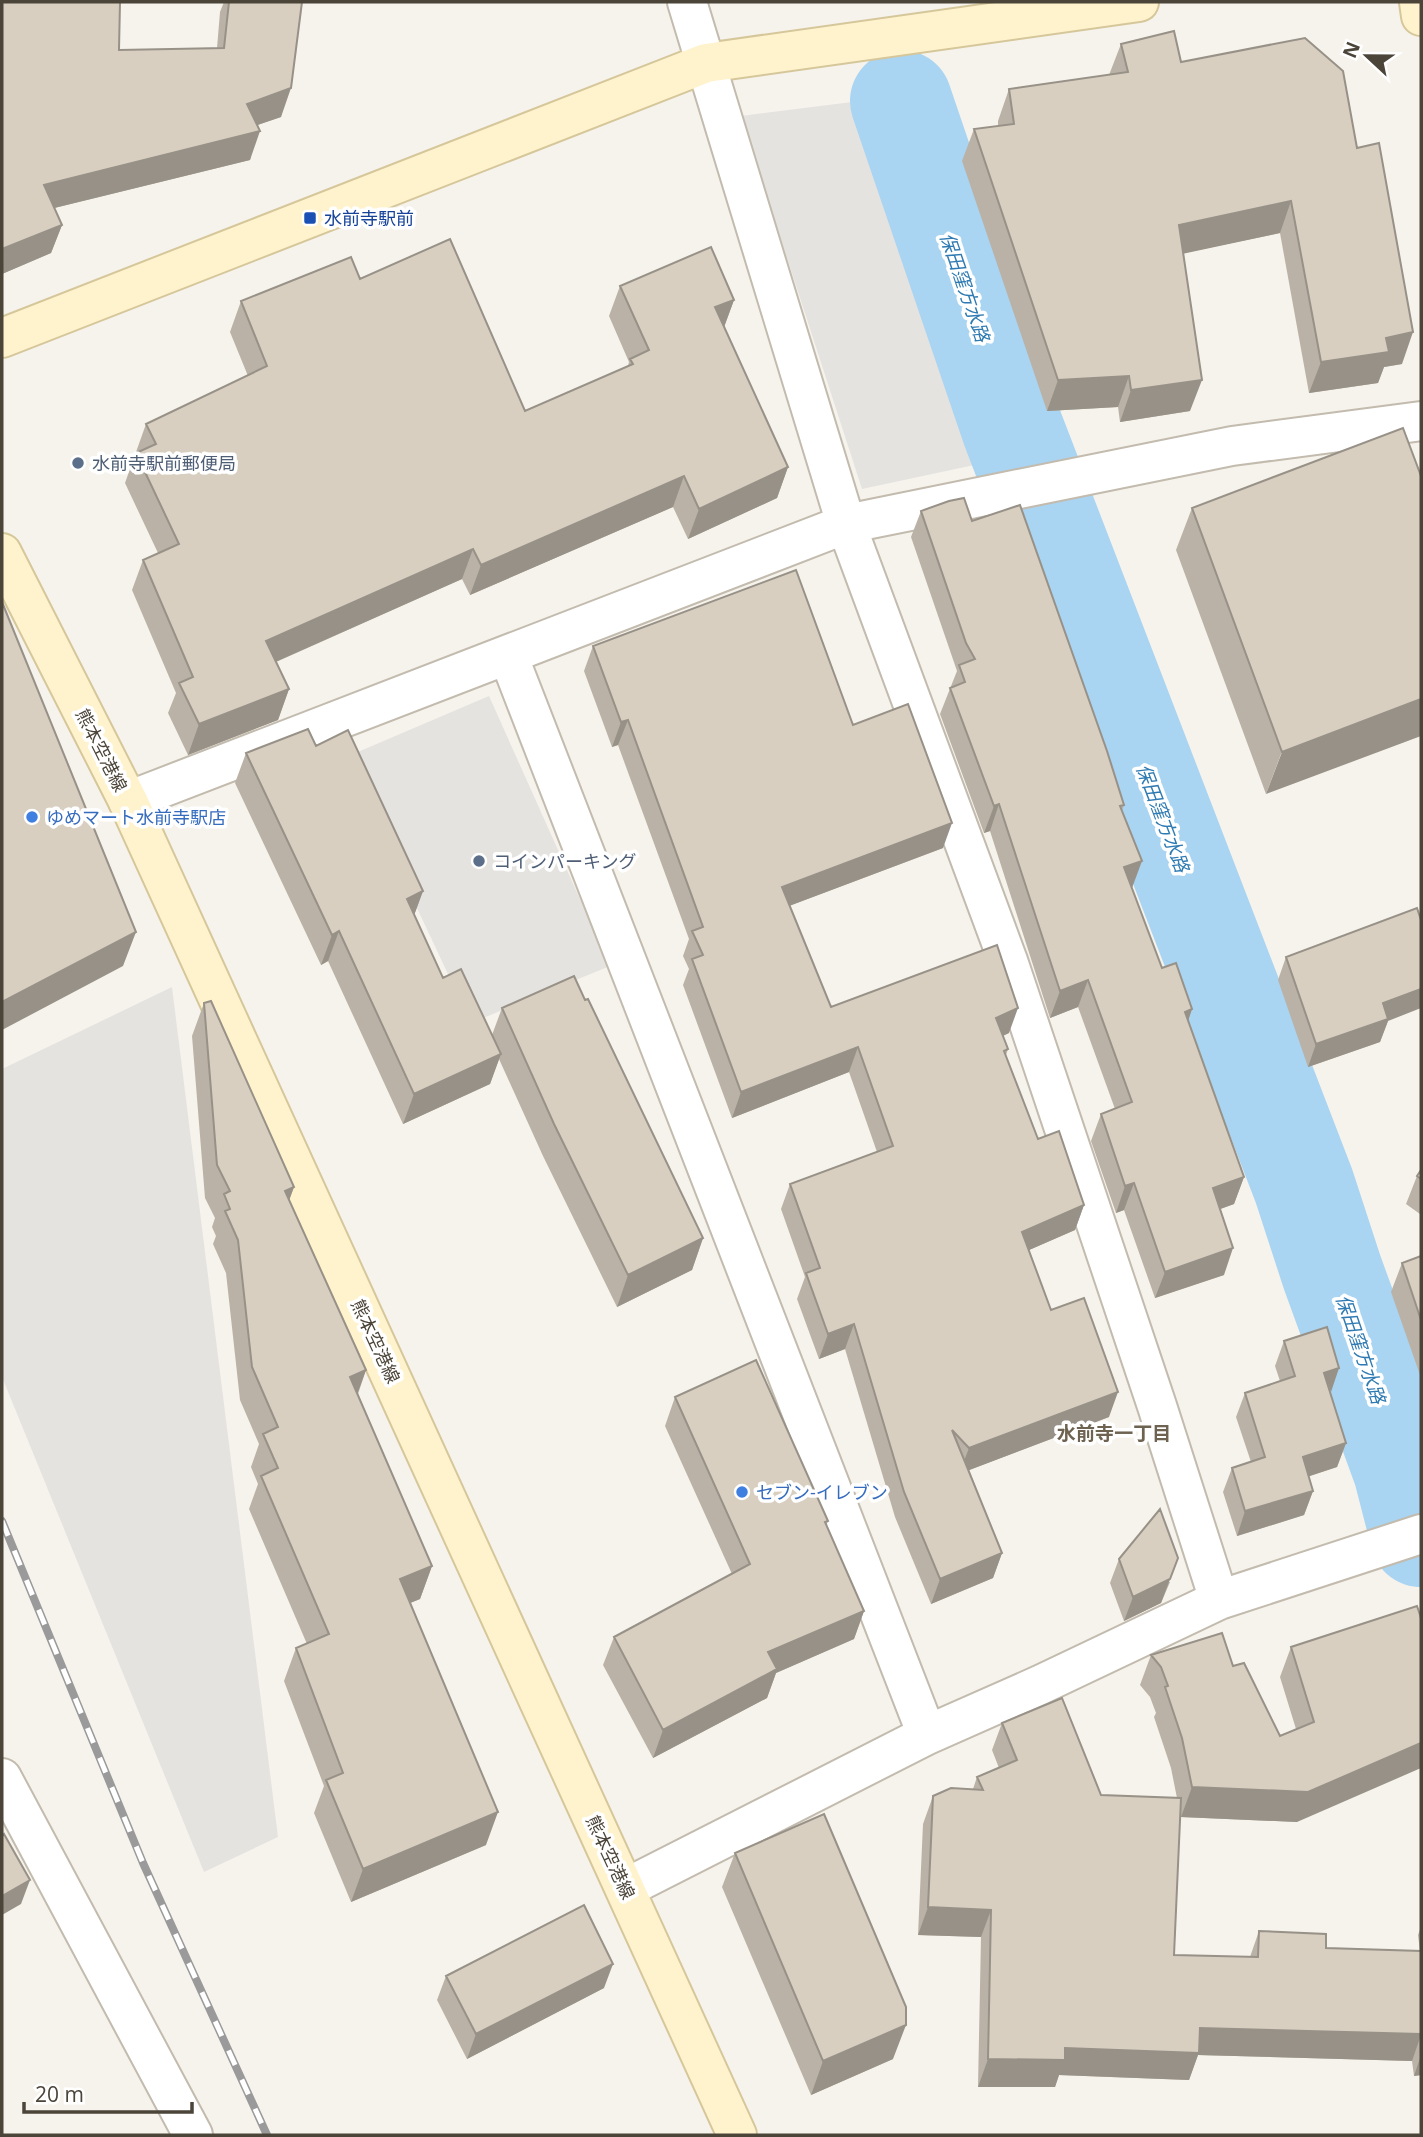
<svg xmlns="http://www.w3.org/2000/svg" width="1423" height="2137" font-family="'Open Sans','Noto Sans JP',sans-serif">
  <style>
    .parking { fill: #e5e3e0 }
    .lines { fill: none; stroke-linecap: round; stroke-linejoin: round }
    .river { stroke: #a9d4f2; stroke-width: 102 }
    .street-casing { stroke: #c2bbae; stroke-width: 42 }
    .secondary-casing { stroke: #d6c79b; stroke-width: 42 }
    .street { stroke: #fff; stroke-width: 38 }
    .secondary { stroke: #fff3cd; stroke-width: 38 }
    .rail-casing { stroke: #9a9a9a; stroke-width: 8 }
    .rail { stroke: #fff; stroke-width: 5; stroke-dasharray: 16; stroke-linecap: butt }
    .wall { fill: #bab2a6 }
    .shaded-wall { fill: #979187 }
    .building { fill: #d8cfc1; stroke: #979187; stroke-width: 2 }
    .transit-dot { fill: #1a4fb4; stroke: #fff; stroke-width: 2.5 }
    .service-dot { fill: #5c6f8a; stroke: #fff; stroke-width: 2.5 }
    .shop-dot { fill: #3f7fe0; stroke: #fff; stroke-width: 2.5 }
    .labels { text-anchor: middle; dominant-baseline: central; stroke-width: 7; stroke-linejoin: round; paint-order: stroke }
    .transit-label { font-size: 18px; fill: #164399; stroke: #fff; text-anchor: start }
    .service-label { font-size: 18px; fill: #4e5e75; stroke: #fff; text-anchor: start }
    .street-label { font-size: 18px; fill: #4b4439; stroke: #fff }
    .shop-label { font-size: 18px; fill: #366cbe; stroke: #fff; text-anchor: start }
    .water-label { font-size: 19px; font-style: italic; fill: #2e7ab2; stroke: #fff }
    .neighbourhood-label { font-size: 19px; font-weight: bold; fill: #6e6250; stroke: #fff }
  </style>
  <rect width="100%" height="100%" fill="#f6f3ec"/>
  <path class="parking" d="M868,100l125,361 -131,28 -121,-373z
    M489,696l121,270 -139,57 -125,-266z
    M172,987l106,850 -74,35 -202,-495v-308z"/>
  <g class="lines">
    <path class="river" d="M901,101l112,329 291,756 28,86 72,198 17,66"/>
    <g class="street-casing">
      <path id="street" d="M687,2l159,522 162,437 149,445 62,194
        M508,655l419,1080 113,-50 179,-85 202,-66
        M128,801l718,-277 386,-78 189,-25
        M2,1778l191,357
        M626,1888l301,-153"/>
    </g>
    <g class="secondary-casing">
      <path id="secondary" d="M1419,2l2,14
        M2,338l704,-275 433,-61
        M2,553l126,248 609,1334"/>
    </g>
    <use href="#street" class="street"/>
    <use href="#secondary" class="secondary"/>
    <g class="rail-casing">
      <path id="rail" d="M2,1521l141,342 124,272"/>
    </g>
    <use href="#rail" class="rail"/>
  </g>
  <path class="wall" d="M224,2h78l-21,115 -24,8 -7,35 -196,48 8,17 -11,28 -49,21 117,-224 98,-2 3,-36z
    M1121,44l60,18 176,86 45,216 -18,3 -6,16 -69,10 -29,-160 -97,20 7,158 -70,11 -2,-15 -71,4 -85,-250 12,-32 24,-3v-5l11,-32 100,-14z
    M360,279l165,132 103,-45 1,-4 -20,-46 11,-30 114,14 -10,27 64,140 -11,31 -89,41 -15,-32 -203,88 -8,-16 -186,83 13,27 -11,31 -90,35 -20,-42 8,-20 -44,-103 11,-30 15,-7 -33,-70 21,-59 102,-48 -18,-44 11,-31z
    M1403,428l-137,366 -90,-244 16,-42z
    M921,511l51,10 152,284 -2,6 10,77 30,80 30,41 -4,12 56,156 -10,27 -14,5 4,66 -69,23 -31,-88 -8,3 -25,-72 10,-27 14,-5 -37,-102 -28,11 -60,-187 -6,2 -44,-119 17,-43 -46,-134z
    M593,646l260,79 90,123 -154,58 42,101 178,26 -6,3 5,13 -2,6 32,84 46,66 -9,25 -46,20 22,60 58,107 -140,53 33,83 -9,25 -62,26 -36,-87 -50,-168 -26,10 -22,-60 8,-22 -24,-68 9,-25 87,-32 -28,-80 -117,46 -49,-133 6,-16 -6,-13 6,-17 -71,-194 -6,2 -28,-76z
    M316,746l107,145 -9,24 29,63 49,57 10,-27 83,-8 118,238 -11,32 -75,37 -74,-151 -44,-97 -9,25 -87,40 -75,-163 -7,4 -86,-182 11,-30z
    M1286,957l102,64 -8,21 -72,25 -30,-87z
    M204,1003l90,184 -5,13 77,170 -8,24 74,172 -12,33 -10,4 76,242 -135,57 -37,-89 10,-27 -40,-105 12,-33 11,-4 -58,-135 9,-25 -7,-17 8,-23 -19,-44 -14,-127 -13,-29 3,-8 -4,-9 3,-9 -10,-20 -13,-162z
    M1421,1170v46l-1,-2 -14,-10 11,-28z
    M1421,1256v118l-1,1 -29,-83 11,-29z
    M1284,1341l46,51 16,51 -9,24 -28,9 4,15 -9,24 -67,21 -14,-44 9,-24 19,-6 -15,-45 9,-24 35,-12 -5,-15z
    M675,1397l153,124 -2,5 38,85 -10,28 -78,34 -9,25 -114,60 -50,-93 11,-28 118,-63 -67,-148z
    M1119,1559l51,23 -9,21 -37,18 -14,-38z
    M1417,1606l-120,216 -116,-5 -1,-4 -6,142 76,2 9,-26 67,17 94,3 -2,-16 3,-8v148l-7,1 -2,-15 -214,-6 -9,25 -130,-5 -4,12h-77l3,-150 -63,-2 5,-111 10,-28 40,-7 4,-12 22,-9 -7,-18 10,-27 99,72 76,3 -6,-30 -17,-51 2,-4 -6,-16 -10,-12 11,-30 82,11 47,70 16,-7 -16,-52 11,-30z
    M735,1853l158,206 -82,36 -89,-208z
    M446,1976l158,12 -137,71 -30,-59z"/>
  <path class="shaded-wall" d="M291,88l-10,29 -44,15 10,-28z
    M260,131l-10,29 -216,53 10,-28z
    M1291,201l-11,32 -112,24 11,-32z
    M62,225l-11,28 -49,21v-25z
    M734,300l-11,30 -8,-23z
    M1413,332l-11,32 -18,3 -6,16 -69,10 12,-31 65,-24z
    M1129,376l-11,31 -71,4 11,-31z
    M1202,380l-12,31 -70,11 11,-32z
    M788,467l-11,31 -89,41 11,-30z
    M684,476l-11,31 -203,88 11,-30z
    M473,549l-11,30 -207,92 11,-30z
    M289,689l-11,31 -90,35 11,-31z
    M1421,699v37l-155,58 16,-42z
    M628,720l-10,25 -6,2 9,-25z
    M999,804l-9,27 -6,2 10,-27z
    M952,823l-9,25 -170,64 9,-25z
    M1142,861l-10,27 -18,6 10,-27z
    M423,891l-11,30 -5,-22z
    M339,931l-11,30 -7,4 11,-30z
    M136,932l-13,34 -121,64v-28z
    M1088,980l-10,27 -28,11 10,-27z
    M1421,989v19l-33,13 -8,21 -72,25 8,-23 67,-41z
    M1018,1008l-9,25 -23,10 10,-25z
    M1192,1009l-9,27 2,-24z
    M858,1047l-9,25 -117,46 9,-26z
    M501,1054l-11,30 -87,40 11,-30z
    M1244,1177l-10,27 -30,11 9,-27z
    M1134,1183l-10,27 -8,3 9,-27z
    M294,1187l-12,33 3,-29z
    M1084,1205l-9,25 -62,27 9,-25z
    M703,1238l-11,32 -75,37 11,-32z
    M1233,1248l-9,27 -69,23 10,-26z
    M854,1324l-9,25 -26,10 9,-25z
    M1339,1368l-8,24 -7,-19z
    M366,1370l-12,33 -4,-26z
    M1118,1392l-9,25 -150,57 10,-26z
    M1346,1443l-9,24 -42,14 8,-24z
    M1313,1491l-9,24 -67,21 8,-25z
    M1002,1553l-9,25 -62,26 9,-25z
    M1178,1558l-17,45 -37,18 9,-24z
    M432,1566l-12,33 -32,13 12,-33z
    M864,1611l-10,28 -78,34 -9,25 -114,60 10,-28 105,-78z
    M1421,1743v25l-124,54 -116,-5 11,-30z
    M498,1812l-12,33 -135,57 12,-33z
    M30,1880l-9,24 -19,11v-19z
    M928,1907l63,3 -10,27 -63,-2z
    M613,1964l-9,24 -137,71 9,-25z
    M906,2025l-13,34 -82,36 12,-34z
    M1200,2028l221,6v1l-9,26 -214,-6 -9,25 -130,-5 -4,12h-77l10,-28z
    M1421,2055v20l-7,1z"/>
  <path class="building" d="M2,2h118l-1,48 105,-2 5,-46h73l-11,86 -44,16 13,27 -216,54 18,40 -60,24z
    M1174,31l7,31 124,-24 38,33 14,77 22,-5 34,189 -27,6 3,14 -68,10 -30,-161 -112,24 23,155 -71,10 -2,-14 -71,4 -84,-251 40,-5 -5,-35 119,-17 -7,-28z
    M450,239l75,172 108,-47 -3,-5 19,-9 -29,-64 91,-39 23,53 -19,7 73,160 -89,42 -15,-33 -203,89 -8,-16 -207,92 23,48 -90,35 -20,-41 14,-6 -50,-117 36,-16 -43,-91 20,-9 -10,-20 121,-58 -26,-65 110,-44 9,22z
    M1403,428l18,48v223l-139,53 -90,-244z
    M964,498l8,23 48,-16 87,246 17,54 -4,1 22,55 -18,6 38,101 14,-5 16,46 -7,3 59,165 -31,11 20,60 -68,24 -31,-89 -9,3 -24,-72 31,-12 -44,-122 -28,11 -61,-187 -5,2 -44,-118 15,-6 -6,-17 16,-6 -9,-16 -45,-132 28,-10z
    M796,570l57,155 55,-21 44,119 -170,64 49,120 166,-62 21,63 -22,10 12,31 -4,2 34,88 21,-8 25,74 -62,27 29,78 33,-12 34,94 -149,56 -17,-18 50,123 -62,26 -36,-87 -50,-168 -26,10 -22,-61 14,-5 -30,-84 103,-38 -35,-99 -117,45 -49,-133 11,-4 -11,-24 11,-4 -75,-207 -7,2 -28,-76z
    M2,602l134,330 -134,70z
    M308,729l8,17 32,-16 75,161 -16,8 36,79 18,-9 40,85 -87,40 -75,-163 -7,4 -86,-182z
    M1417,908l4,12v69l-38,14 5,16 -72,25 -30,-87z
    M574,976l11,24 3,-1 115,239 -75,37 -74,-151 -52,-116z
    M211,1001l83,186 -9,4 81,179 -16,7 82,189 -32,13 98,233 -135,57 -37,-89 17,-7 -47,-125 33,-14 -68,-158 17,-8 -15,-34 15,-7 -26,-60 -14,-127 -13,-29 5,-2 -6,-15 6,-3 -13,-26 -13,-162z
    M1421,1170v9l-4,-3z
    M1421,1256v64l-19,-57z
    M1327,1327l12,41 -15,5 22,70 -43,14 10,34 -68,20 -13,-43 33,-11 -20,-64 50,-17 -11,-35z
    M756,1360l72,161 -3,1 39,89 -96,41 9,17 -114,61 -49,-93 136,-73 -75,-167z
    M1160,1509l18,49 -8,21 -37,18 -14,-38z
    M1417,1606l4,12v125l-113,49 -116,-5 -10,-49 -17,-51 3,-1 -7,-19 -10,-12 71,-22 11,33 11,-3 36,73 34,-14 -23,-75z
    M1062,1698l39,97 80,3 -7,157 84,2 1,-26 67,3v14l95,3v83l-221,-6 -1,25 -134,-5v12l-77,-1 3,-149 -63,-3 5,-111 18,-8 32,2 -6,-13 40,-17 -15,-37z
    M824,1814l82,193v18l-83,36 -88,-208z
    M4,1834l26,46 -28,16v-60z
    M584,1905l29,59 -137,70 -30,-58z"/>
  <rect class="transit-dot" x="303" y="211" width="14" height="14" rx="3.5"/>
  <g class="service-dot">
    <circle cx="78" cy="463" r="7"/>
    <circle cx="479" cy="861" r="7"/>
  </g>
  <g class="shop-dot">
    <circle cx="32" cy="817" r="7"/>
    <circle cx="742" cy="1492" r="7"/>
  </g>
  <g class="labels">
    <g class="transit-label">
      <text x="324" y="218">水前寺駅前</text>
    </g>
    <g class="service-label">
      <text x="92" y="463">水前寺駅前郵便局</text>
      <text x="493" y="861">コインパーキング</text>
    </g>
    <g class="street-label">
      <text transform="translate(102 750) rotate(63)">熊本空港線</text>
      <text transform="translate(376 1341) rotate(65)">熊本空港線</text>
      <text transform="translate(611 1857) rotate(65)">熊本空港線</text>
    </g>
    <g class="shop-label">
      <text x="46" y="817">ゆめマート水前寺駅店</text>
      <text x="756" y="1492">セブン-イレブン</text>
    </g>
    <g class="water-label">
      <text transform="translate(965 287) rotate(71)">保田窪方水路</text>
      <text transform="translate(1163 818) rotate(69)">保田窪方水路</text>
      <text transform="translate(1361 1349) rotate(71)">保田窪方水路</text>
    </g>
    <g class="neighbourhood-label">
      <text x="1114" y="1433">水前寺一丁目</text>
    </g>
  </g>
  <rect width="1423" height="2137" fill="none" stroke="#4b4439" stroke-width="7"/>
  <g transform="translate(1367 56) rotate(292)" stroke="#ffffff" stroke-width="5" paint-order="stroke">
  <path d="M0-5L12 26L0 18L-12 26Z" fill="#4b4439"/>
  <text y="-10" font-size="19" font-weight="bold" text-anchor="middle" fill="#4b4439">N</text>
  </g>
  <path d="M24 2102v10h168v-10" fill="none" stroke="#4b4439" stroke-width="3.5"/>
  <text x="35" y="2102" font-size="21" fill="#4b4439" stroke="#ffffff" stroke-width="5" paint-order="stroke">20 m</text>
</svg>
